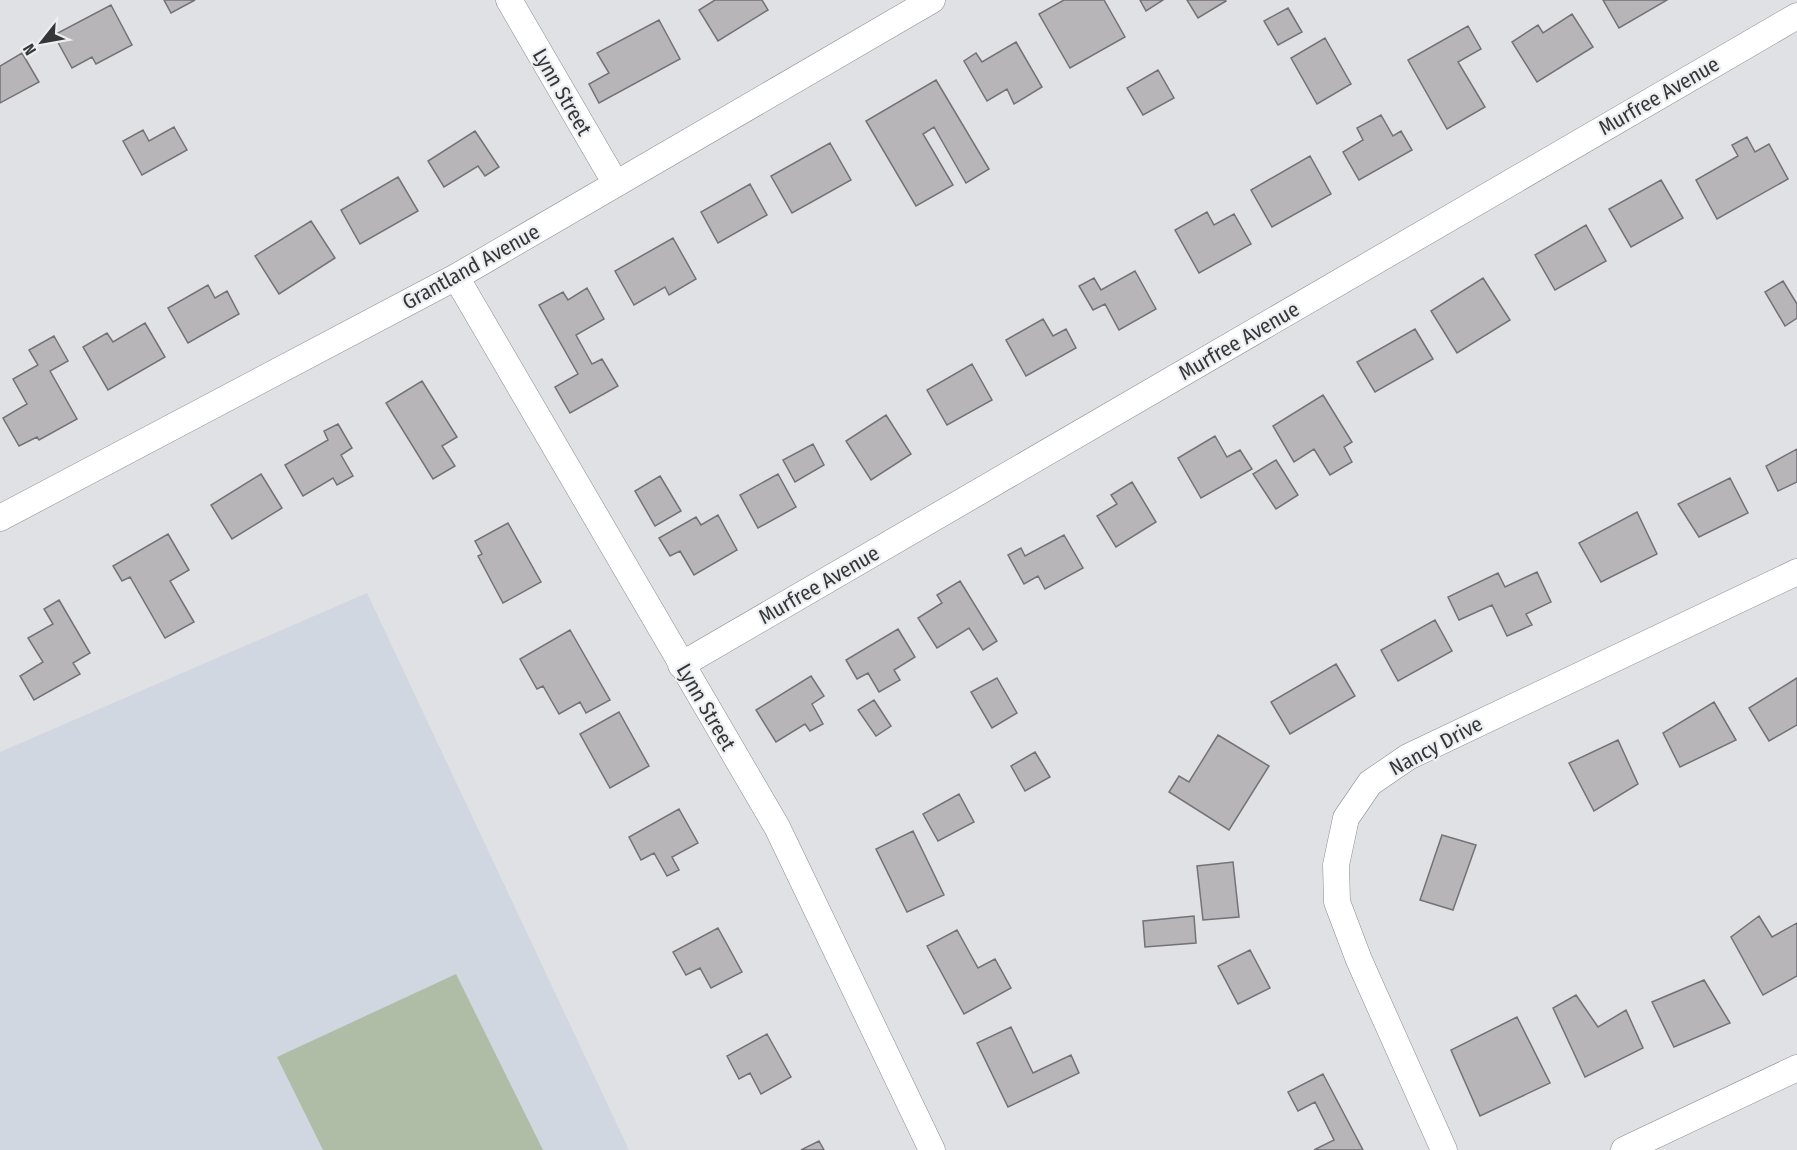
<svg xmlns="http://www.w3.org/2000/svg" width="1797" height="1150" font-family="'Fira Sans Condensed',sans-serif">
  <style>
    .built { fill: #d1d7e1 }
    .green { fill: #afbda6 }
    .building { fill: #b7b5b8; stroke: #747275; stroke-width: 1.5 }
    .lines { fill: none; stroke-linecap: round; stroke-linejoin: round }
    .street-casing { stroke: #8a8c8f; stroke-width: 27 }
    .street { stroke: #fff; stroke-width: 26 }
    .labels { text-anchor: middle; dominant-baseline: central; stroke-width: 4.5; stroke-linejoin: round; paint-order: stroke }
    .street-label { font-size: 21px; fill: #363638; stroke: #eceff2 }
  </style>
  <rect width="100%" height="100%" fill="#dfe1e5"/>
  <path class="built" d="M367,593l262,557h-629v-398z"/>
  <path class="green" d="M456,974l87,176h-220l-46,-93z"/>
  <path class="building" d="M164,0h31l-24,13z
    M715,0h47l6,10 -50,31 -19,-31z
    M1064,0h40l21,37 -55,31 -31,-54z
    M1140,0h23l-17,11z
    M1187,0h38l1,1 -28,17z
    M1603,0h64l-48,28z
    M111,5l21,40 -36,19 -4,-7 -20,11 -18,-33z
    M1288,8l14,24 -24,13 -14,-24z
    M1572,14l21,33 -56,35 -25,-40 26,-17 5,8z
    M659,20l21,39 -81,44 -10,-19 20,-11 -12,-20z
    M1468,26l13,23 -23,13 27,45 -38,22 -39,-69z
    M1325,38l26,46 -34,20 -26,-46z
    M1016,42l26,45 -28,17 -7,-15 -20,12 -23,-40 12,-8 6,9z
    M22,53l17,29 -39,21v-37z
    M1158,70l16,28 -31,17 -16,-27z
    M936,80l53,89 -23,14 -32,-56 -11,7 30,51 -37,21 -50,-85z
    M1381,115l12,21 8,-5 11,19 -53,30 -16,-28 20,-12 -6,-12z
    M174,127l13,23 -45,25 -19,-34 20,-11 6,11z
    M475,131l24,36 -14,9 -7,-10 -34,21 -16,-26z
    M1747,137l8,15 14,-8 19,35 -71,40 -21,-39 42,-24 -6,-11z
    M830,143l21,37 -59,33 -21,-37z
    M1310,156l21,38 -59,33 -21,-37z
    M398,177l20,34 -58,33 -19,-34z
    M1661,180l22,38 -52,29 -22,-38z
    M750,184l17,31 -49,28 -17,-31z
    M1207,212l7,13 20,-11 17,30 -52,29 -24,-43z
    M311,221l24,37 -56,36 -24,-38z
    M1586,225l20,36 -51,29 -20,-35z
    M673,238l23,41 -27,16 -4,-8 -31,18 -19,-34z
    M1135,271l21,38 -37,21 -14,-26 -12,6 -14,-24 15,-8 7,12z
    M1483,278l27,42 -53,33 -26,-42z
    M1783,281l14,23v14l-12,8 -20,-34z
    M208,285l7,13 12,-7 12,23 -51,29 -20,-35z
    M587,288l17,31 -28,16 16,29 10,-5 16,27 -48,27 -15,-26 23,-13 -39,-69 24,-13 5,8z
    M1043,319l10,17 13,-7 10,19 -50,28 -20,-36z
    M145,323l20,34 -57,33 -25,-43 24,-14 6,9z
    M1415,329l18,30 -58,33 -18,-30z
    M54,336l14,25 -18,10 27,48 -38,21 -2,-3 -18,9 -16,-28 24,-14 -14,-25 25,-14 -9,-15z
    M972,364l20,36 -45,25 -20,-35z
    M422,381l35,56 -15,9 13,20 -22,13 -47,-76z
    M1323,395l29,47 -8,5 8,15 -22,13 -16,-26 -20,13 -21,-36z
    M886,415l25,39 -40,26 -25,-39z
    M338,424l14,24 -11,7 12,21 -16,9 -4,-7 -30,18 -18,-31 43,-25 -4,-9z
    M1215,436l12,21 13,-7 12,19 -51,29 -23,-40z
    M813,444l11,21 -29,17 -12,-22z
    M1797,449v33l-19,9 -12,-25z
    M1276,460l22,35 -22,14 -23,-35z
    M261,474l21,34 -50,31 -21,-34z
    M778,474l18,33 -38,21 -18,-33z
    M660,476l21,35 -26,15 -20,-35z
    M1730,478l18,35 -49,24 -21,-33z
    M1132,482l24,40 -40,25 -19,-31 20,-12 -6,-9z
    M1637,512l20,42 -56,28 -22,-39z
    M718,515l19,35 -43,25 -14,-24 -10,5 -11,-18 37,-21 5,8z
    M508,523l33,59 -38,21 -25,-47 4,-2 -7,-13z
    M168,534l21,36 -19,11 24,41 -29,16 -35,-61 -8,4 -9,-15z
    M1064,535l19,33 -38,21 -7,-13 -14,8 -16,-29 13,-7 4,8z
    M1537,572l14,30 -25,12 6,11 -25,11 -15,-31 -33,15 -11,-23 50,-24 7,14z
    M960,581l37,60 -14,9 -14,-22 -32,20 -19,-30 24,-15 -5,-8z
    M59,600l31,53 -17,10 7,11 -46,26 -14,-24 23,-14 -15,-24 25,-14 -9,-15z
    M1435,620l17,31 -54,30 -17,-31z
    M898,629l17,28 -21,13 6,10 -21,12 -11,-19 -11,6 -11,-19z
    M570,630l40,70 -24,13 -6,-11 -21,12 -16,-28 -6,3 -17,-30z
    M1336,664l19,32 -65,38 -19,-32z
    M811,676l13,20 -12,8 11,20 -13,7 -5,-7 -29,18 -20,-32z
    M997,678l20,35 -25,15 -21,-36z
    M1797,678v47l-28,16 -20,-33z
    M874,700l17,26 -15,10 -18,-26z
    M1714,702l22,38 -56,27 -17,-34z
    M619,712l30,54 -39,22 -30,-54z
    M1218,735l51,31 -40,64 -60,-38 10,-16 10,6z
    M1618,740l20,44 -44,27 -25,-48z
    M1035,752l15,25 -25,14 -14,-25z
    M959,794l15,28 -36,19 -15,-27z
    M679,809l19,34 -26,14 7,13 -12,6 -13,-23 -13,7 -12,-23z
    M913,831l31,64 -37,17 -31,-63z
    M1442,835l34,10 -23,65 -33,-10z
    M1233,862l6,55 -36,3 -6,-54z
    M1194,916l2,27 -51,4 -2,-26z
    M1759,916l13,21 25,-14v53l-34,19 -32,-58z
    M718,928l24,44 -31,16 -11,-20 -14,7 -13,-23z
    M957,930l21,38 17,-9 16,29 -47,26 -37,-68z
    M1250,950l20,38 -32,16 -20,-38z
    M1704,980l26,43 -56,24 -22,-45z
    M1576,995l22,32 28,-17 17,38 -58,29 -32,-69z
    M1517,1017l33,66 -70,33 -29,-66z
    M1011,1027l22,46 38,-18 8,18 -71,34 -31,-64z
    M767,1034l24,43 -30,17 -11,-21 -11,6 -12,-23z
    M1323,1074l40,76h-49l20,-10 -19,-38 -17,9 -10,-19z
    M819,1141l5,9h-23z"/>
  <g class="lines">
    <g class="street-casing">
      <path id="street" d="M509,0l107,184
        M456,277l321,550 155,323
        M0,518l456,-241 476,-277
        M681,665l1116,-649
        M1444,1150l-85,-190 -22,-58 -1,-37 10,-47 24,-35 38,-26 389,-185
        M1624,1150l173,-82"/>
    </g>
    <use href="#street" class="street"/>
  </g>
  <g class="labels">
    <g class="street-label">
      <text transform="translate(562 92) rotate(60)">Lynn Street</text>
      <text transform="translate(1659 96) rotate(-30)">Murfree Avenue</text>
      <text transform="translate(471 267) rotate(-29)">Grantland Avenue</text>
      <text transform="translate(1239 341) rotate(-30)">Murfree Avenue</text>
      <text transform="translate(819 585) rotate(-30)">Murfree Avenue</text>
      <text transform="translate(706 707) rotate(60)">Lynn Street</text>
      <text transform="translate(1436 746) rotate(-28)">Nancy Drive</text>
    </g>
  </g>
  <g transform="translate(42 42) rotate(239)" stroke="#eceff2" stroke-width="4.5" paint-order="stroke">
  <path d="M0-4.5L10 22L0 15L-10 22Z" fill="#363638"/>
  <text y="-9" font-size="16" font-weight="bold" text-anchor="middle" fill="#363638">N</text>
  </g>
</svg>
